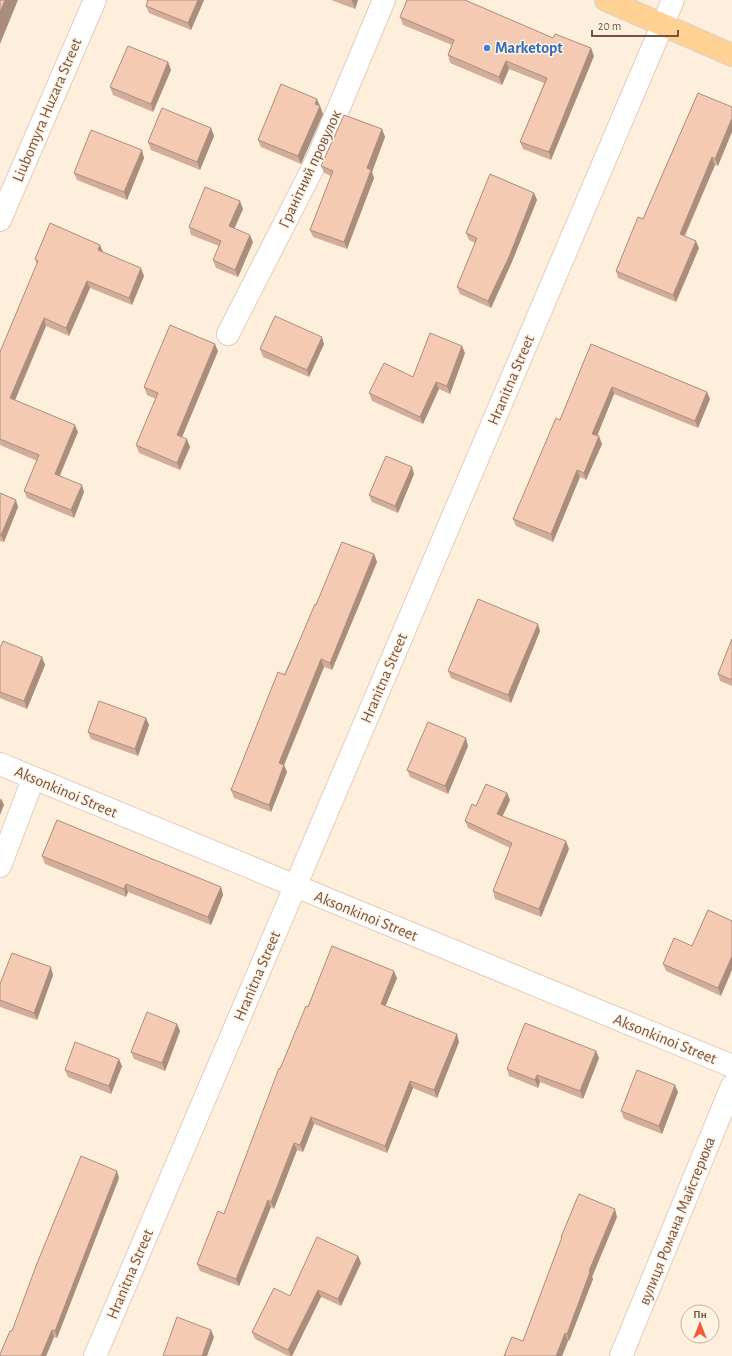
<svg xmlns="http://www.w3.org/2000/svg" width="732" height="1356" font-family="'Alegreya Sans',sans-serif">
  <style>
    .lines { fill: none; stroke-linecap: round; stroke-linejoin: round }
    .minor-casing { stroke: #e3ccbc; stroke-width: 24 }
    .major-casing { stroke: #dbd2ce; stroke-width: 24 }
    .minor { stroke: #fff; stroke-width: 22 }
    .major { stroke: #ffd192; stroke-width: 22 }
    .wall { fill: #d2ae9a }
    .shaded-wall { fill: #ab8d7d }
    .building { fill: #f4cab3; stroke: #ab8d7d }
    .shop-dot { fill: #3f7fe0; stroke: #fff3e4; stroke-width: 1.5 }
    .labels { text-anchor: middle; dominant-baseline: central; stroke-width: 3; stroke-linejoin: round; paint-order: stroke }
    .shop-label { font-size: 16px; font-weight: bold; fill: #366cbe; stroke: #fff3e4; text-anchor: start }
    .street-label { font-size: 16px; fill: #745344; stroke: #fff3e4 }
  </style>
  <rect width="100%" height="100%" fill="#feefdd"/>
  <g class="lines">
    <g class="minor-casing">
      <path id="minor" d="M0,220l95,-220
        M228,334l89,-174 67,-160
        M0,764l732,302
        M0,866l33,-87
        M95,1356l578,-1356
        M621,1356l111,-270"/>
    </g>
    <g class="major-casing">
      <path id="major" d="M606,0l126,55"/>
    </g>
    <use href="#minor" class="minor"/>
    <use href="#major" class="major"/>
  </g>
  <path class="wall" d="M204,0l-13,30 -42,-17 -3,-7z
    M331,0h27l-3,9z
    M400,17l153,21 38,10 3,8 -43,104 -28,-11 -3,-7 24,-59 -35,-14 -7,16 -52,-22 -2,-8 4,-10 -49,-20z
    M168,62l3,8 -18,42 -40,-17 -3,-8z
    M698,93l20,73 -3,-1 -30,71 14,12 -23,54 -58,-24 -2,-7 27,-52z
    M320,106l3,8 -22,50 -40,-17 -3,-7z
    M211,128l3,8 -14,34 -49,-20 -3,-8z
    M382,129l3,8 -13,35 2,6 -27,71 -34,-12 -3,-7 21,-54 -7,-3 -3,-7z
    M144,158l-17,42 -50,-20 -3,-7z
    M534,193l3,7 -26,64 -20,44 -31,-14 -3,-7 18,-44 -6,-3 -3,-7z
    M243,209l-9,19 19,14 -15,35 -22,-9 -3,-8 6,-14 -28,-11 -2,-8z
    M103,252l41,24 -12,29 -42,-17 -21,48 -23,-10 -31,74 63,32 -18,44 24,16 -10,26 -47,-20 -3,-7 13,-30 -37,-16v-93l37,-87 -2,-6z
    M324,344l-15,33 -46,-20 -3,-8z
    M591,344l116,48 3,7 -12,29 -84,-34 -17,42 5,8 -16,36 -6,-3 -27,65 -37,-16 -3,-7 47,-99z
    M218,351l-36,86 8,10 -10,23 -41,-17 -3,-8 20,-46 -9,-4 -3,-8z
    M465,353l-15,41 -11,-5 -16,35 -51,-23 -3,-8 44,-16z
    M414,474l-16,39 -26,-11 -3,-7z
    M0,493l18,14 -14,35 -4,-1z
    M374,554l3,8 -45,108 -8,-3 -40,98 3,7 -16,40 -37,-14 -3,-8 85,-185z
    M540,631l-29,72 -60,-25 -3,-7z
    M732,639v47l-12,-5 -2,-7z
    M0,646l42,11 3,8 -18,44 -27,-11z
    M146,718l3,7 -11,31 -47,-17 -3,-7z
    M468,746l-20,48 -38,-17 -3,-7z
    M507,793l3,7 -8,16 67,33 -28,68 -46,-18 -2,-8 17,-43 -42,-20 -3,-7 11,-15z
    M42,856l179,31 2,8 -12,30 -83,-33 -2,5 -81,-33z
    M708,910l13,86 -55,-25 -3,-7 29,-18z
    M53,975l-16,45 -37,-13v-23z
    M397,978l-12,28 74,36 -22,56 -24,-10 -26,65 -73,-29 -11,28 -6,-2 -23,59 -3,-2 -32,79 -39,-15 -3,-7 27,-50 56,-145z
    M177,1024l3,7 -15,40 -31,-12 -3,-7z
    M596,1051l3,7 -16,41 -43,-17 -2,6 -29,-12 -2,-7z
    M122,1066l-11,28 -43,-17 -3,-7z
    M678,1092l-16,42 -38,-15 -3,-8z
    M119,1178l-62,160 -3,-1 -8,19h-46z
    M617,1217l-25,60 1,2 -24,62h-1l-6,15h-58l19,-15 39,-102 -1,-2z
    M358,1256l3,7 -20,43 -20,-9 -29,59h-4l-33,-17 -3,-7 38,-36z"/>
  <path class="shaded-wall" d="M5,0h13l-18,44v-32z
    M198,0h6l-13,30 -3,-7z
    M352,0h6l-3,9 -3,-8z
    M591,48l3,8 -43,104 -2,-8z
    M506,61l3,8 -7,16 -3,-8z
    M168,62l3,8 -18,42 -2,-8z
    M317,99l3,7 -5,-2z
    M320,106l3,8 -22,50 -3,-8z
    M732,118v14l-14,34 -3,-7z
    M211,128l3,8 -14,34 -3,-8z
    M382,129l3,8 -13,35 2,6 -27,71 -3,-7 23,-74z
    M142,150l2,8 -17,42 -3,-8z
    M712,157l3,8 -33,76 -2,-7z
    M534,193l3,7 -26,64 -20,44 -3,-7z
    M240,201l3,8 -11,25 -3,-8z
    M250,235l3,7 -15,35 -3,-7z
    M696,241l3,7 -23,54 -3,-7z
    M100,245l3,7 -5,-2z
    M141,268l3,8 -12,29 -3,-7z
    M87,281l3,7 -21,48 -3,-8z
    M44,318l2,8 -33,79 -3,-7z
    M322,337l2,7 -15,33 -2,-7z
    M215,344l3,7 -38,91 -3,-7z
    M462,346l3,7 -15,41 -3,-8z
    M436,382l3,7 -16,35 -3,-7z
    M612,387l2,7 -19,47 -3,-7z
    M707,392l3,7 -12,29 -3,-7z
    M75,425l3,7 -21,49 -2,-7z
    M599,436l3,8 -16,36 -2,-7z
    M187,439l3,8 -10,23 -3,-7z
    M412,467l2,7 -16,39 -3,-7z
    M577,470l3,7 -27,65 -2,-8z
    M82,485l2,7 -10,26 -3,-8z
    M16,500l2,7 -14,35 -3,-7z
    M374,554l3,8 -45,108 -2,-7z
    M538,624l2,7 -29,72 -3,-8z
    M42,657l3,8 -18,44 -3,-8z
    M321,659l3,8 -40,98 3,7 -16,40 -2,-7 10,-42z
    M146,718l3,7 -11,31 -3,-7z
    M466,738l2,8 -20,48 -3,-8z
    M507,793l3,7 -10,22 -3,-8z
    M1,798l3,7 -4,10v-14z
    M566,841l3,8 -28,68 -2,-8z
    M126,884l2,8 -2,5 -2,-8z
    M221,887l2,8 -12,30 -3,-8z
    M732,956v14l-11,26 -3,-8z
    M51,967l2,8 -16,45 -3,-7z
    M394,971l3,7 -14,34 -2,-8z
    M177,1024l3,7 -15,40 -3,-8z
    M457,1034l2,8 -22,56 -3,-8z
    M596,1051l3,7 -16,41 -3,-8z
    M119,1059l3,7 -11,28 -2,-8z
    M537,1075l3,7 -2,6 -3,-8z
    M410,1081l3,7 -26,65 -2,-7z
    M675,1085l3,7 -16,42 -3,-8z
    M311,1117l3,7 -11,28 -3,-7z
    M294,1143l3,7 -23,59 -3,-7z
    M117,1171l2,7 -62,160 -2,-7z
    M268,1200l3,7 -32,79 -3,-7z
    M615,1209l2,8 -25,60 1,2 -24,62 -2,-7 22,-63z
    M358,1256l3,7 -20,43 -3,-7z
    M318,1290l3,7 -29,59h-1l-3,-6z
    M52,1330l2,7 -8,19h-5z
    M211,1330l3,7 -7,19h-5z
    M565,1333l3,8 -6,15h-6z"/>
  <path class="building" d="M0,0h5l-5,12z
    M148,0h50l-10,23 -42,-17z
    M407,0h58l88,38 2,-4 36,14 -42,104 -29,-10 27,-64 -41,-17 -7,16 -51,-22 6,-15 -54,-23z
    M128,46l40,16 -17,42 -41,-17z
    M281,84l36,15 -2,5 5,2 -22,50 -40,-16z
    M698,93l34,14v11l-17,41 -3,-2 -32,77 16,7 -23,54 -57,-24 22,-54 5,2z
    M162,108l49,20 -14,34 -49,-20z
    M344,115l38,14 -15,39 4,2 -27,72 -34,-12 23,-59 -12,-5z
    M91,130l51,20 -18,42 -50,-19z
    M490,174l44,19 -25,64 -21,44 -31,-14 20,-49 -11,-5z
    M205,187l35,14 -11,25 21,9 -15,35 -22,-10 8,-19 -32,-14z
    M50,223l50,22 -2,5 43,18 -12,30 -42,-17 -21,47 -22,-10 -34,80 65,27 -20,49 27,11 -11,25 -47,-19 15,-36 -39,-16v-87l38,-91 -3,-2z
    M275,316l47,21 -15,33 -47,-21z
    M170,325l45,19 -38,91 10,4 -10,24 -41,-18 22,-52 -14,-6z
    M430,333l32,13 -15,40 -11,-4 -16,35 -51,-24 15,-30 29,14z
    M591,344l116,48 -12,29 -83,-34 -20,47 7,2 -15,37 -7,-3 -26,64 -38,-15 43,-101 4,2z
    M386,456l26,11 -17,39 -26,-11z
    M0,493l16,7 -15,35h-1z
    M342,542l32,12 -44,109 -9,-4 -42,104 5,2 -15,40 -38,-15 47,-118 7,3 30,-71 1,1z
    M478,599l60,25 -30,71 -60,-24z
    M732,639v41l-14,-6z
    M3,641l39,16 -18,44 -24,-9v-46h1z
    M99,701l47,17 -11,31 -47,-17z
    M428,722l38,16 -21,48 -38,-16z
    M486,784l21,9 -10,21 69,27 -27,68 -46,-18 19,-48 -47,-22 7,-17 4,2z
    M57,820l164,67 -13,30 -82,-33 -2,5 -82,-33z
    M708,910l24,11v35l-14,32 -55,-24 11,-26 18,8z
    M332,946l62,25 -13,33 76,30 -23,56 -24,-9 -25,65 -74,-29 -11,28 -6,-2 -23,59 -3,-2 -32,79 -39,-15 21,-53 6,3 55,-146 1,1 26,-63 2,1z
    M12,953l39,14 -17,46 -34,-13v-16z
    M147,1012l30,12 -15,39 -31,-11z
    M525,1023l71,28 -16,40 -43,-16 -2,5 -28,-11z
    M75,1042l44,17 -10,27 -44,-16z
    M637,1070l38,15 -16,41 -38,-15z
    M81,1156l36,15 -62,160 -3,-1 -11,26h-41v-2l10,-23h2l24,-65z
    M579,1194l36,15 -26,62 1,1 -23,62 -2,-1 -9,23h-52l8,-19 11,4 39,-104h-1z
    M317,1237l41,19 -20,43 -20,-9 -30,60 -36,-18 22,-44 16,8z
    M177,1317l34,13 -9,26h-39z"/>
  <circle class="shop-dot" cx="487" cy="48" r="4"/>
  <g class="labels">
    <g class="shop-label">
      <text x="495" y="48">Marketopt</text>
    </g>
    <g class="street-label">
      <text transform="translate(47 110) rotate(-67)">Liubomyra Huzara Street</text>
      <text transform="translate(310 169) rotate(-65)">Гранітний провулок</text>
      <text transform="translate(511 380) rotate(-67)">Hranitna Street</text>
      <text transform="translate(384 678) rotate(-67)">Hranitna Street</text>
      <text transform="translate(66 792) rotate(23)">Aksonkinoi Street</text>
      <text transform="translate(366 916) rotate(22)">Aksonkinoi Street</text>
      <text transform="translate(257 976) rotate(-67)">Hranitna Street</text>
      <text transform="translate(665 1039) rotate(22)">Aksonkinoi Street</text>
      <text transform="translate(677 1221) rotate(-68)">вулиця Романа Майстерюка</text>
      <text transform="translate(130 1274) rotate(-67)">Hranitna Street</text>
    </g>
  </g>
  <g transform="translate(700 1324)"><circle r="19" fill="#fff3e4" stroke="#c7b3a4"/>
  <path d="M0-3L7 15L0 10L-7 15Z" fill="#f05939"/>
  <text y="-6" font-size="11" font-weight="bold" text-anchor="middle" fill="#745344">Пн</text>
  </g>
  <path d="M592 30v6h86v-6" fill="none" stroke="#745344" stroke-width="2"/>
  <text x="598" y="30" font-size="12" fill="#745344" stroke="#fff3e4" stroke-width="3" paint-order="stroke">20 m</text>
</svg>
